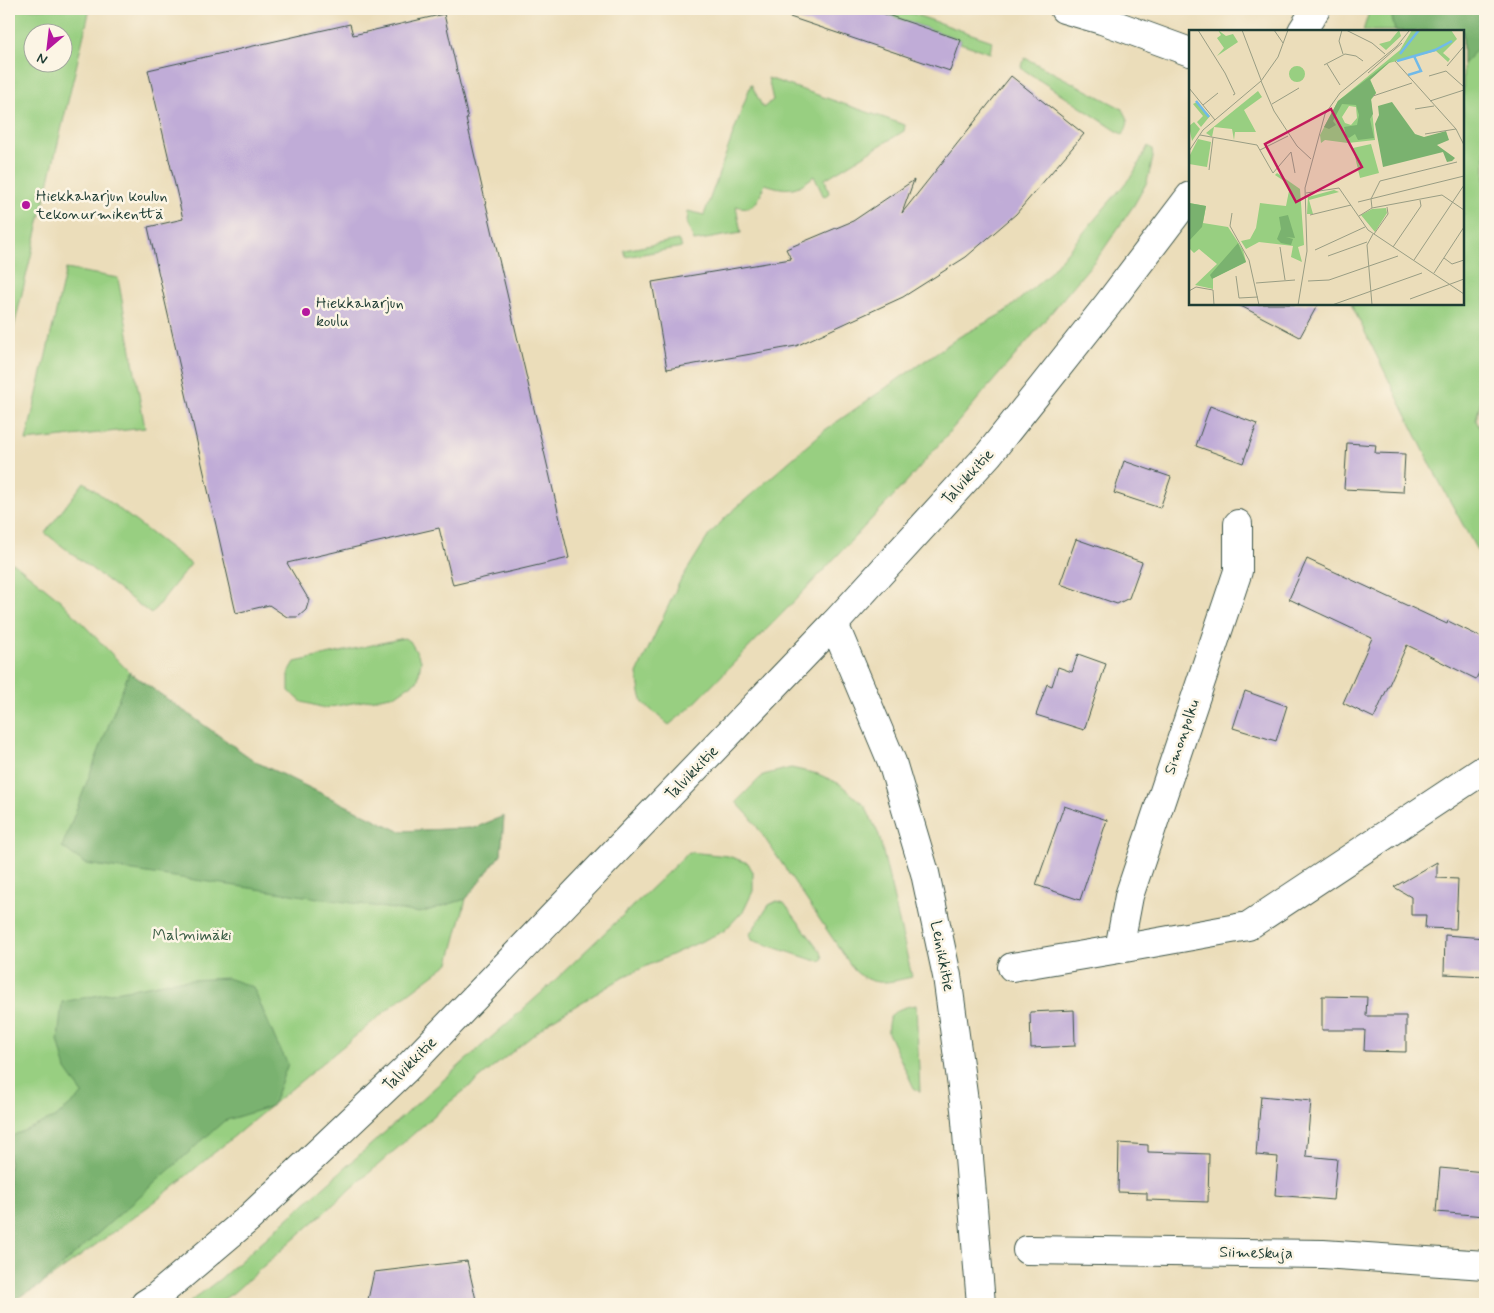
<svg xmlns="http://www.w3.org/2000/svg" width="1494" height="1313" font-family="Mynerve,sans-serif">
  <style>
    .green { fill: #98cf81; stroke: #5c865a; fill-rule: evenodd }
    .forest { fill: #7ab26f; stroke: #4c7852 }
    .building { fill: #c0acd7 }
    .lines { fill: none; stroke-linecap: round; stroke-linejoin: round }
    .street-casing { stroke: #3e5548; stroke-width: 30 }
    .secondary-casing { stroke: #3e5548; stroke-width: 30 }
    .primary-casing { stroke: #3e5548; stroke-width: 30 }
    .street { stroke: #fff; stroke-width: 28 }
    .secondary { stroke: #fff; stroke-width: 28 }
    .primary { stroke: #fff; stroke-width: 28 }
    .poi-dot { fill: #b5179e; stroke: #fcf5e5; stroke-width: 2 }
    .labels { text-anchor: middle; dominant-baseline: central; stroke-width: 5; stroke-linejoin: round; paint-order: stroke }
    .poi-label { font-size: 16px; fill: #1f3d34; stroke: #fcf5e5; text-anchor: start }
    .street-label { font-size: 16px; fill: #1f3d34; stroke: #fcf5e5 }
    .park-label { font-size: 16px; fill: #375a43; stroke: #fcf5e5 }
    .inset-river { fill: none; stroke: #70bae9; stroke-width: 2.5 }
    .inset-road { fill: none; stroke: #999d84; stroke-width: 1 }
    .view { fill: #c2185b; fill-opacity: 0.15; stroke: #c2185b; stroke-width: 2.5 }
    .inset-edge { fill: none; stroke: #1f3d34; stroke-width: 2.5 }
  </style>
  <rect width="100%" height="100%" fill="#fcf5e5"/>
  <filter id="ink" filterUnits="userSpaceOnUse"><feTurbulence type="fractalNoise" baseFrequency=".02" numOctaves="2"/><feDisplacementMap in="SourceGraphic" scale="10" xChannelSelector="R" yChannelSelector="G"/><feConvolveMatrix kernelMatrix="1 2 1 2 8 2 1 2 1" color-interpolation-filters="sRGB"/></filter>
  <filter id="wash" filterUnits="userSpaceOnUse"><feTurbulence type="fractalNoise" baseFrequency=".0096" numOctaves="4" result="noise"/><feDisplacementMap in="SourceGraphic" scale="20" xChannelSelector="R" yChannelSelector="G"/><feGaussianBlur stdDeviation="1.12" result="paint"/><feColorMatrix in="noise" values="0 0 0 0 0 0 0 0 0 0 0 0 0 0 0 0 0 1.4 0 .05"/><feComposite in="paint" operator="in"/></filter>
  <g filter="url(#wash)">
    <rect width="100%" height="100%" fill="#ebddba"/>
    <path class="green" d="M9,9h81l-81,339zM32,32h30v30h-30z
      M870,9h29l93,32 -2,12 -30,-10 1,-3z
      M1370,9h115v374l-9,37 9,20v125l-46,-84 -88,-177h112v-273h-100z
      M1025,58l96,50c9,10 8,16 2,27l-102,-67z
      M768,78l137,47 -1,6 -79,48 4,14 -5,4 -10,-21c-18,15 -27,15 -49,8 -7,16 -9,28 -29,22l5,27 -47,8 -7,-18 1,-12 16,4 47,-131 12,24 10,-8z
      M1148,146l4,3 1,9 -6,24 -13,23 -33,48 -76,91 -115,134 -106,113 -113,116 -22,18 -26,-22 -3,-10 -3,-20 42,-90 30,-48 19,-20 97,-85 134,-93 46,-25 42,-36 86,-102z
      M678,240l4,7 -56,10 -2,-7z
      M66,269l52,9 27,150 -119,13z
      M84,482l107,82 -40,50 -106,-81z
      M9,561l9,5 41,33 70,73 127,90 143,69 75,-3 30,-12 -3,38 -35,45 -17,64 -56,42 -236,195 -119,87 -29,15z
      M404,638l6,3 11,19 -3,20 -22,15 -71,13 -23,-6 -13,-11v-19l6,-10z
      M791,768l27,6 22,10 25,22 14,29 33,142c-23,5 -39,11 -58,-7l-103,-152 -15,-16 27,-27z
      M689,852l39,4 20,7 5,9v19l-9,19 -20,21 -97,44 -75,45 -107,86 -212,187 -17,11h-29l33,-25 329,-293z
      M777,901l7,2 37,49 2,6 -2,3 -8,-1 -61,-20 -2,-6 19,-29z
      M916,1005l4,87 -6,-4 -26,-55c-2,-21 10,-25 28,-28z"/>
    <path class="forest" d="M1390,9h95v32l-22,23v-33h-68z
      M129,672l127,90 143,69 75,-3 30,-12 -3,38 -35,45 -46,14 -334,-49 -24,-17z
      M227,978l26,9 24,56 11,21 -16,42 -48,15 -186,166 -29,15v-162l5,-5 42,-18 27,-23 -17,-24 -8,-30 4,-38 112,-21z"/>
    <g id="blocks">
      <path class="building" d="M782,9h88l91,31 -11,31 -169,-57z
        M444,14l24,105h-2l103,439 -116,27 -14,-57 -152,35 22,37 -3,10 -8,7h-11l-18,-12 -33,8 -88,-386 35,-8 -35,-149 202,-46 3,11z
        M1011,76l73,58 -68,80 -50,43 -63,40 -107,49 -129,23 -15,-87 139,-23 -5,-10 67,-28 61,-41 -12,33z
        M1237,304h81l-18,33z
        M1210,406l47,18 -14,39 -47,-17z
        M1347,443l29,2 -1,8 30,1 -2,38 -59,-3z
        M1124,461l47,16 -11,31 -46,-15z
        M1076,539l66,23 -13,36 -12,6 -57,-20z
        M1307,559l140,65 1,-3 37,18v21l-9,19 -69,-34 -33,73 -31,-15 29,-65 -83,-39z
        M1078,654l28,10 -22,66 -48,-15 11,-31 5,2 6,-19 14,5z
        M1245,691l42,15 -11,35 -43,-13z
        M1064,806l43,14 -27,80 -44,-15z
        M1437,862v16l21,1 -2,50 -31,-1 1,-13h-15v-18l-17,-10z
        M1445,935l40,3v38l-41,-2z
        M1322,996l45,1 -1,19h40v36l-42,-1 1,-21h-43z
        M1074,1010l1,36 -44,2 -1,-36z
        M1261,1096l50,5 -5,55 31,3 -4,41 -58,-5 3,-38 -22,-2z
        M1119,1143l29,2v7l61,2 -1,48 -61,-2v-7l-29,-1z
        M1440,1168l45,4v44l-49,-4z
        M467,1261l10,43h-110l7,-32z"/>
    </g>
  </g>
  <g filter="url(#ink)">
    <use href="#blocks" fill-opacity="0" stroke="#3e5548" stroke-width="1"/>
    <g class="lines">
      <g class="street-casing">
        <path id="street" d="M1238,524v47l-109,325 -10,53 129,-23 237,-157
          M1012,967l107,-18
          M1027,1250l296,4 162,11"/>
      </g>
      <g class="secondary-casing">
        <path id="secondary" d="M1064,9l38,11 88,32
          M834,624l58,138 33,111 22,103 18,133 16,195"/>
      </g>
      <g class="primary-casing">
        <path id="primary" d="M1302,31l14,-22
          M145,1304l11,-7 92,-78 158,-150 428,-445 155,-170 119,-150 82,-108"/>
      </g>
      <use href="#street" class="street"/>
      <use href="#secondary" class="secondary"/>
      <use href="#primary" class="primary"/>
    </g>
  </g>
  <g class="poi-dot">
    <circle cx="26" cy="205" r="5"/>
    <circle cx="306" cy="312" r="5"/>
  </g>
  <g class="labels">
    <g class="poi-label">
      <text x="36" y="196">Hiekkaharjun koulun<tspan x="36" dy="18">tekonurmikenttä</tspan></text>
      <text x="316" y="303">Hiekkaharjun<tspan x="316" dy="18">koulu</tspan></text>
    </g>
    <g class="street-label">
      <text transform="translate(968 477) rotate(-48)">Talvikkitie</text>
      <text transform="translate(1182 737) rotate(-71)">Simonpolku</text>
      <text transform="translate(692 773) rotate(-46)">Talvikkitie</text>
      <text transform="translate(942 956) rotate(79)">Leinikkitie</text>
      <text transform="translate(410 1064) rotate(-45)">Talvikkitie</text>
      <text transform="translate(1256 1253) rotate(1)">Siimeskuja</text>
    </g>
    <g class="park-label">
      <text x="192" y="935">Malmimäki</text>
    </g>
  </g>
  <g transform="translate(1189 30)">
    <rect width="275" height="275" fill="#ebddba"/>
    <path d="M29,0l8,6 7,-2 5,8 -21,14 7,-8 -7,-10 4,-3zM210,0l2,6 -15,14 -7,-6 11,-3zM223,0h39l6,9 -14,14 7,6 -2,3 -12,-11 -47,12 -19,16 6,14 -5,7 4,40 -27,3 -23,-3 -4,3 -1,-8 18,-34 62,-51zM160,76l7,1 1,11 -6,7 -6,-2 -3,-6zM100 44a8 8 0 1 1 16 0a8 8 0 1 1-16 0ZM69,61l4,6 -18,13 12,22h-21l-1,8 -2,-11 -18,-2 -2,10 -6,-4zM8,72l13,14 -9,11 -4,-5 6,-6 -10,-12zM5,92l6,7 -8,12 -3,-15zM9,109l13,3 -4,25 -18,-3v-7zM182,114l8,29 -19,5 -7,-30zM88,143l23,16 4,56 -6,2 4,15 -11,-5 2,-11 -34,-4 -13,7 -5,-8 9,-2 6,-11 4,-25 26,3 3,-15 -2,-8 -12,-8zM145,160l5,2 -30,8 4,14h-6l1,-17zM0,173l17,3 -3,17 25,4 15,23 3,12 -33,16v11l-18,-4 22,-21 -18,-15 -5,4 -5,-5zM197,178l1,5 -12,19 -14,-17 11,-6z" fill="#98cf81" fill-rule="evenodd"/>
    <path d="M204,29l-23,21 6,13 -5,6 2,15 -3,5 4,19 -16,2 -3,-6 -6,4 -3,-2 -2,-9 13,-2 2,-10 -3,-10 -14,-1 -9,17 3,4 -7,4 -5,-2 14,-26zM203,72l23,32 9,3 22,-6 3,9 -12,5 18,13 -3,3 -5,1 -4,-10 -60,15 -8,-43 4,-9 -1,-9zM0,173l17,3 -4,21 -13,14zM99,185l7,23 -9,-1 7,2 -2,6 -10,-2 -4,-4 4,-10 -2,-12zM49,213l8,19 -34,17 -2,-4z" fill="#7ab26f"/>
    <path class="inset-river" d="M211,24l19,-24M208,31l38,-11 17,-9M219,45l13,-4 -7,-15M7,71l13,16"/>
    <path class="inset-road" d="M9,0l27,43 10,21 -2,1M53,0l19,50M85,0l9,13M153,0l-3,11 4,13M157,0l26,13 13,11M206,31l61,68 8,16M138,34l13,21M135,35l21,-11 11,2 7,5M258,36l17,-20M179,43l34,-30M240,46l17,-5 18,16M72,51l13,30 23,35 14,13M0,58l26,32M184,66l39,-13M241,71l34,-11M83,74l27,-16M14,75l15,-12M226,79l19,-3M236,104l31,-5M11,105l57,10 16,28 18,-21 4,21M71,120l28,-14M0,121l14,-21 58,-49 17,-24 10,-27M20,140l4,-32M117,163l33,-5 29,42 96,64M169,172l106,-26M183,178l70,-13 22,15M43,183l-2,13 19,34 10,45M121,185l41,-10M170,186l13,-8 -1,-9 9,-18 77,-19M185,204l14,-20 -1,-7M91,217l5,33M204,217l28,-41 -1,-6M126,220l50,-23M139,226l39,-14M255,228l8,6 12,-4M225,230l50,-75M245,243l30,-46M47,246l3,22 19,-1M119,251l21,-1 69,-24M67,253l39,-3M0,261l7,-4 17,3 1,15M221,269l54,-20M109,275l9,-54 -2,-63 20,-74 15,-21 57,-47 12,-15M143,275l90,-32M183,275l-5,-60 6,-11"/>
    <path class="view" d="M142,79l31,58 -66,35 -31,-58z"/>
    <rect width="275" height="275" class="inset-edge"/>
  </g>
  <rect width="1494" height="1313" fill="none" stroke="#fcf5e5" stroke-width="30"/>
  <g transform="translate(48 48) rotate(208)"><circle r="24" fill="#fcf5e5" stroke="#a4ab9e"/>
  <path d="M0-4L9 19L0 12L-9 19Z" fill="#b5179e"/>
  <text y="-8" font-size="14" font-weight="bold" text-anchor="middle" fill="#1f3d34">N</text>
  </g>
</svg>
